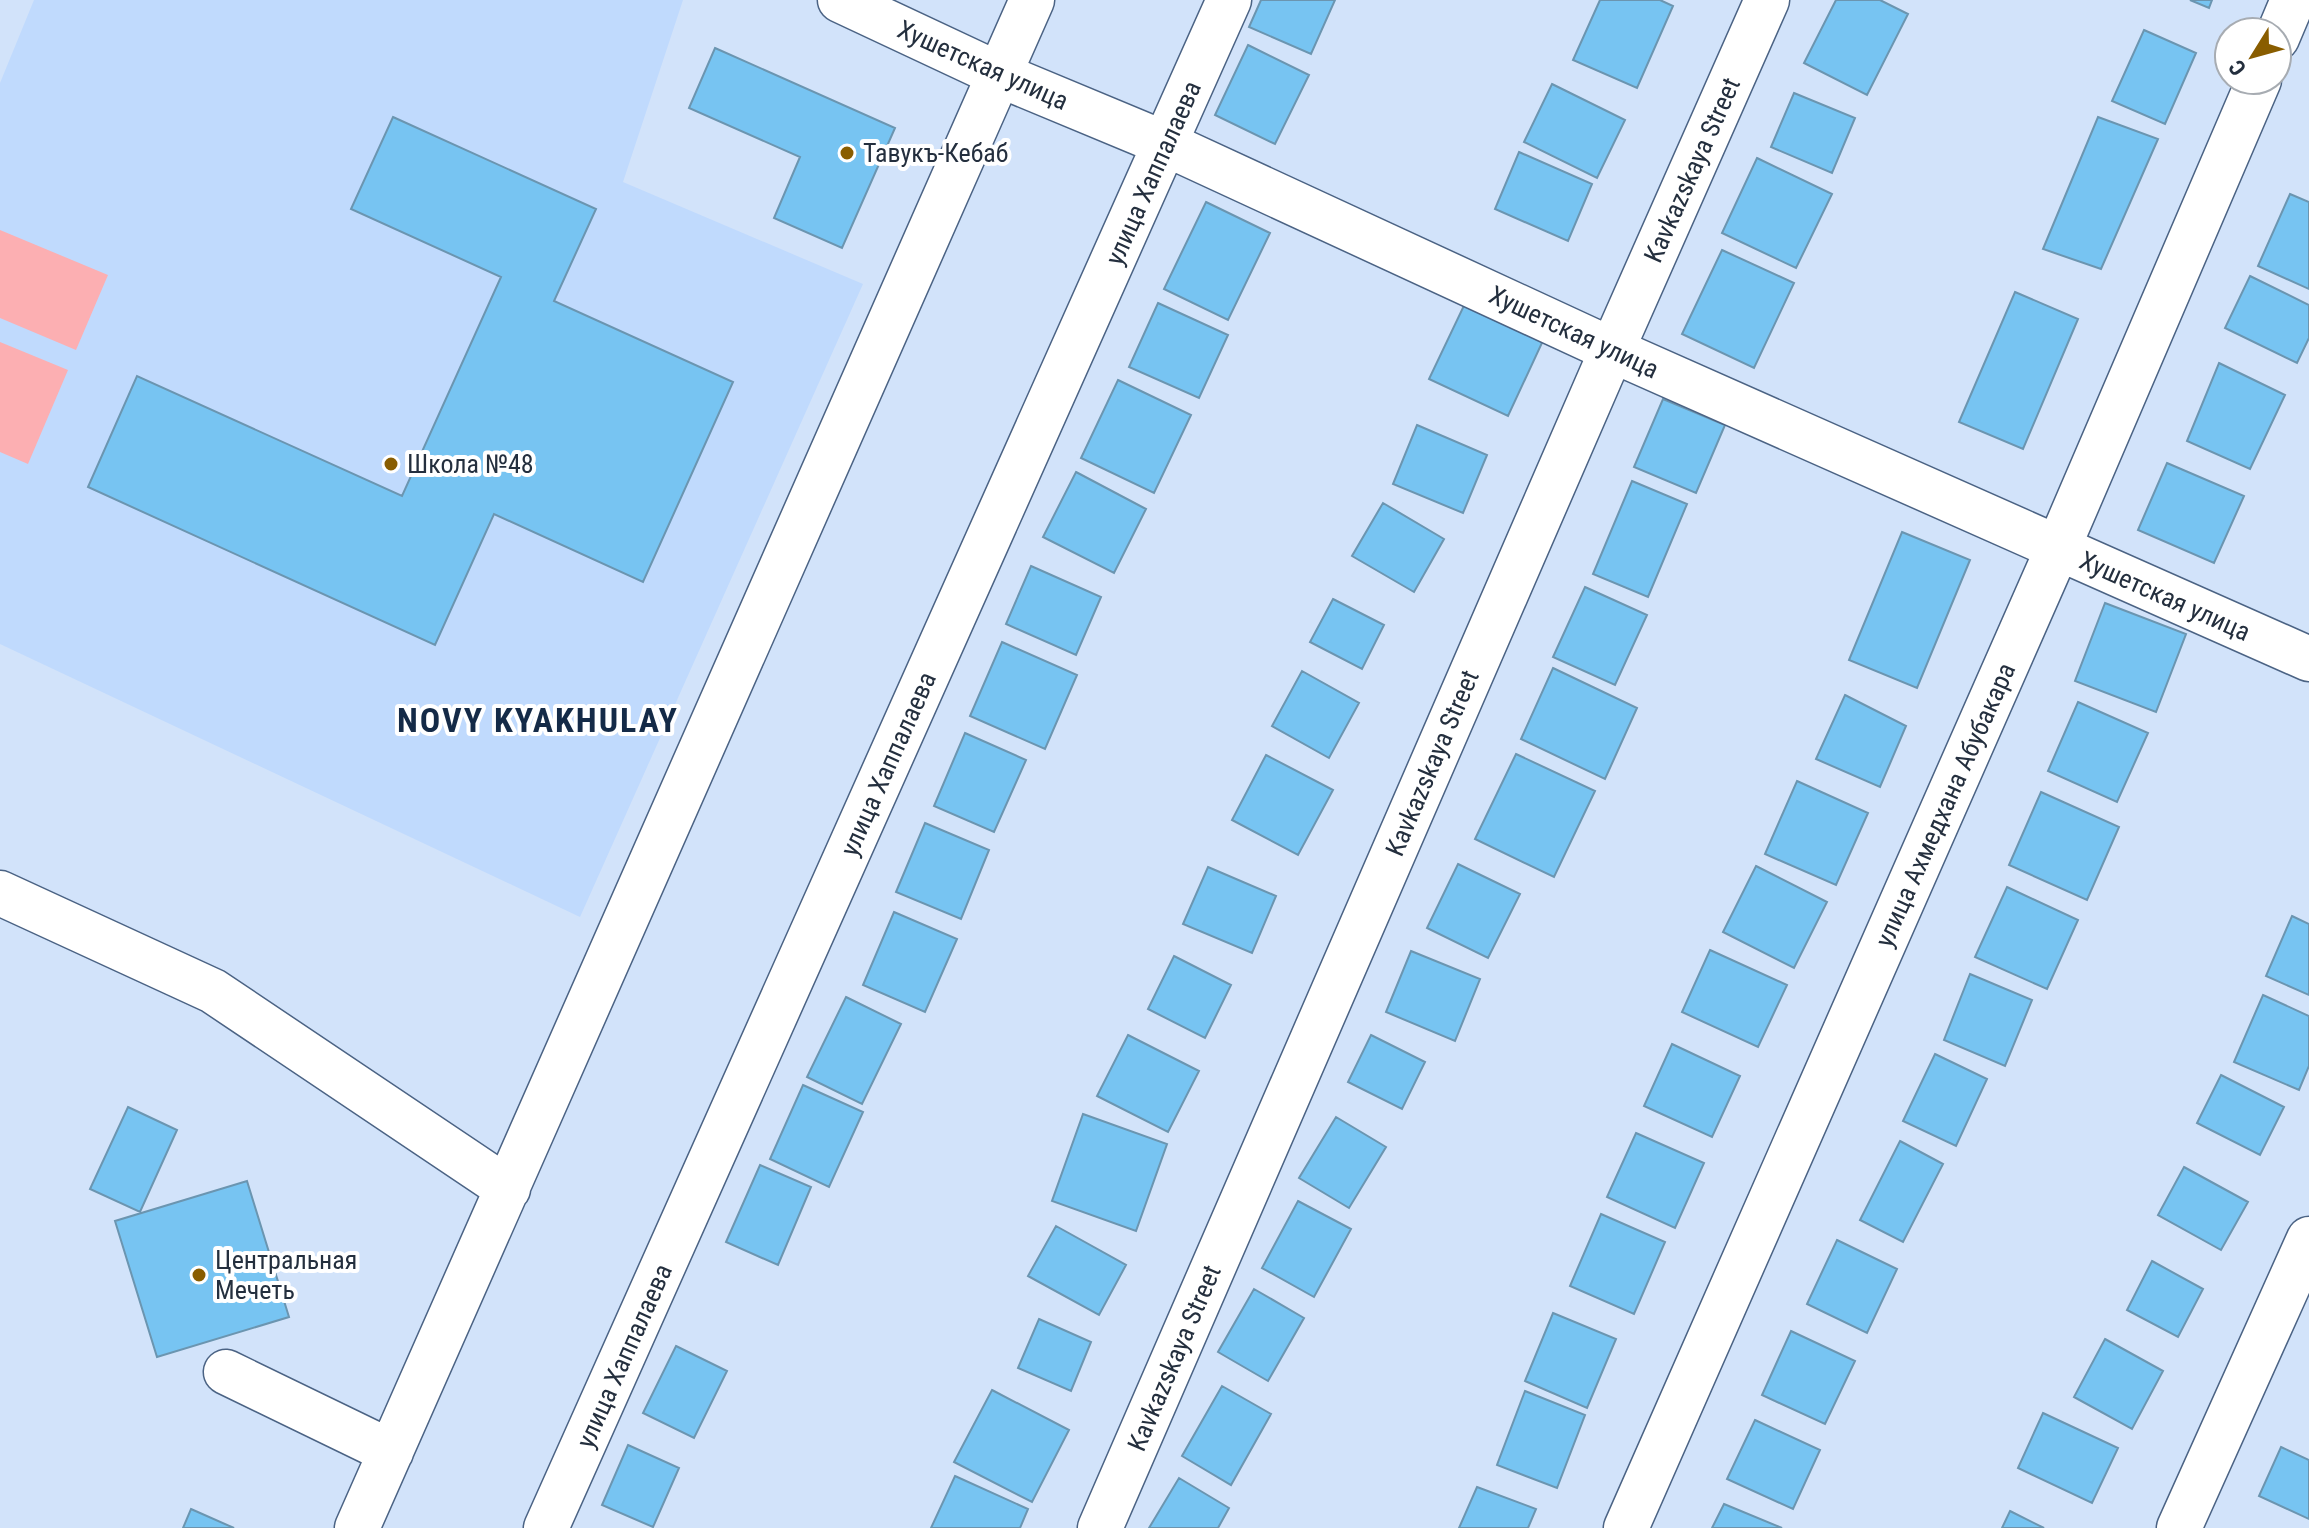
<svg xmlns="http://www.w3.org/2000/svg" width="2309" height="1528" font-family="'Roboto Condensed',sans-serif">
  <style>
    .built { fill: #c0dafd }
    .green { fill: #fcafb2 }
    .building { fill: #77c4f2; stroke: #6b95b0; stroke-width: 2 }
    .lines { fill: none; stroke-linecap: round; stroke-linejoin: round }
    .street-casing { stroke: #4b6384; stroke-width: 47 }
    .street { stroke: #fff; stroke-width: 44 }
    .poi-dot { fill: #895d00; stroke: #fff; stroke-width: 3 }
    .labels { text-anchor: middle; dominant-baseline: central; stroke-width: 8; stroke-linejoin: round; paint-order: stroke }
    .street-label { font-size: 26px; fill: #242f3e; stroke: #fff }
    .poi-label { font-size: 26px; fill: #242f3e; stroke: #fff; text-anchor: start }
    .district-label { font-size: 34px; font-weight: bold; letter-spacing: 2px; fill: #142a47; stroke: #fff }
  </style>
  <rect width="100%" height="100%" fill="#d2e3fa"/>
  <path class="built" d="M34,0h649l-60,182 240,102 -283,633 -580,-273v-561z"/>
  <path class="green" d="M0,230l108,45 -32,75 -76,-32z
    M0,342l68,28 -40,94 -28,-12z"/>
  <path class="building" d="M1261,0h74l-24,54 -62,-27z
    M1600,0h60l13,6 -36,82 -64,-28z
    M1836,0h44l28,14 -41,81 -63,-32z
    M2190,0h22l-3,8z
    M2144,30l52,23 -31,71 -53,-23z
    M1248,45l61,30 -34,69 -60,-29z
    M715,48l180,80 -53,120 -68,-30 26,-61 -111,-49z
    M1552,84l73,36 -28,58 -73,-36z
    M1794,93l61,25 -23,55 -61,-26z
    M393,117l203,92 -42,92 179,81 -90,200 -149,-68 -59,131 -347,-158 49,-111 265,120 99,-219 -150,-68z
    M2098,117l60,22 -57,130 -58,-20z
    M1519,152l73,32 -24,57 -73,-32z
    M1757,158l75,36 -36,74 -74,-35z
    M2290,194l19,8v87l-51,-23z
    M1206,202l64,31 -42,87 -64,-31z
    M1722,250l72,33 -40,85 -72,-34z
    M2250,276l59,29v33l-12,25 -72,-35z
    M2015,292l63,27 -55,130 -64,-27z
    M1469,295l78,37 -39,84 -79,-37z
    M1158,303l70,32 -29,63 -70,-31z
    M2219,363l66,32 -35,74 -63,-28z
    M1118,380l73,35 -37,78 -73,-35z
    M1663,399l62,26 -29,68 -62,-26z
    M1417,425l70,30 -24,58 -70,-29z
    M2167,463l77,33 -30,67 -76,-33z
    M1076,472l70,37 -32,64 -71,-36z
    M1632,481l55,23 -39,93 -55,-23z
    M1383,503l61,36 -30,53 -62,-36z
    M1902,532l68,28 -53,128 -68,-28z
    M1031,566l70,31 -25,58 -70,-31z
    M1585,587l62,28 -32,70 -62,-28z
    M1333,599l51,26 -22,44 -52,-27z
    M2105,603l81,31 -30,78 -81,-31z
    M1002,642l75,33 -32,74 -75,-33z
    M1553,668l84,40 -32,71 -84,-40z
    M1302,671l57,32 -30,55 -57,-32z
    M1845,695l61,31 -26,61 -64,-28z
    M2078,702l70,31 -31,69 -69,-31z
    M965,733l61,27 -32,72 -60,-26z
    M1516,754l79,37 -41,86 -79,-38z
    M1266,755l67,35 -35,65 -66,-35z
    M1797,781l71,32 -32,72 -71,-31z
    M2041,792l78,35 -32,73 -78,-35z
    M925,823l64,27 -28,69 -65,-27z
    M1458,864l62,30 -32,64 -61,-30z
    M1756,866l71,36 -33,66 -71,-36z
    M1208,867l68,29 -24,57 -69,-29z
    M2007,887l71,33 -31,69 -72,-32z
    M894,912l63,27 -32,73 -62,-27z
    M2292,916l17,8v71l-43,-19z
    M1710,950l77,35 -29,62 -76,-35z
    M1411,951l69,28 -25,62 -69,-29z
    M1174,956l57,29 -26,53 -57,-29z
    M1970,974l62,26 -27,66 -61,-26z
    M2263,995l46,21v50l-10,24 -65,-28z
    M846,997l55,27 -39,80 -55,-27z
    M1128,1035l71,36 -31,61 -71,-36z
    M1371,1035l54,27 -23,47 -54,-27z
    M1672,1044l68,32 -28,61 -68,-31z
    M1935,1054l52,25 -31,67 -53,-25z
    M2221,1075l63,32 -24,48 -63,-32z
    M803,1085l60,27 -34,75 -59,-28z
    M128,1107l49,23 -37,82 -50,-23z
    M1083,1114l84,30 -31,87 -84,-30z
    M1336,1117l50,30 -37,61 -50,-30z
    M1636,1133l68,30 -29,65 -68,-31z
    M1900,1141l43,23 -40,78 -43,-22z
    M760,1165l51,22 -33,78 -52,-23z
    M2184,1167l64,35 -27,48 -63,-35z
    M247,1181l42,136 -132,40 -42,-136z
    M1298,1201l53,28 -37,68 -52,-29z
    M1601,1214l64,28 -31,72 -64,-28z
    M1056,1226l70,39 -27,50 -71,-39z
    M1837,1240l60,29 -30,64 -60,-29z
    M2152,1261l51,28 -25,48 -51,-27z
    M1254,1289l50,29 -36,63 -50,-29z
    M1553,1313l63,26 -29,69 -62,-27z
    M1039,1319l52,23 -20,49 -53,-23z
    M1791,1331l64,30 -30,63 -63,-29z
    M2105,1339l58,32 -31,58 -58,-32z
    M676,1346l51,25 -33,67 -51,-25z
    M1222,1386l49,28 -40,71 -49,-29z
    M992,1390l77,40 -37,72 -78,-40z
    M1525,1391l60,24 -28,73 -60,-23z
    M2043,1413l75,35 -26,55 -74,-35z
    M1755,1420l65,30 -27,59 -66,-30z
    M628,1445l51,23 -26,59 -51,-22z
    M2281,1447l28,13v59l-50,-23z
    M955,1476l73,33 -8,19h-89z
    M1179,1478l50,30 -11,20h-69z
    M1477,1487l59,22 -8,19h-69z
    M1724,1504l58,24h-70z
    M191,1509l43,19h-51z
    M2010,1511l34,17h-42z"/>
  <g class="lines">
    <g class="street-casing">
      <path id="street" d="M840,0l160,75 166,69 446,206 697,309
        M2277,38l16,-38
        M0,893l213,98 295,198
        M226,1372l165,80
        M357,1528l675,-1528
        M546,1528l683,-1528
        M1100,1528l512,-1178 155,-350
        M1626,1528l432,-980 201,-468
        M2179,1528l130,-289"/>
    </g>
    <use href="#street" class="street"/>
  </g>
  <g class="poi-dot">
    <circle cx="847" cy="153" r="8"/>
    <circle cx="391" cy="464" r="8"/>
    <circle cx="199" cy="1275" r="8"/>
  </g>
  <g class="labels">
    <g class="street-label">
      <text transform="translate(983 65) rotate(24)">Хушетская улица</text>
      <text transform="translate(1692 170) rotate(-66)">Kavkazskaya Street</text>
      <text transform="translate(1153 173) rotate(-66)">улица Хаппалаева</text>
      <text transform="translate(1574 332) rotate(25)">Хушетская улица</text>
      <text transform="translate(2165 596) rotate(24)">Хушетская улица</text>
      <text transform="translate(1432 763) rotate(-67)">Kavkazskaya Street</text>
      <text transform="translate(888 764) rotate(-66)">улица Хаппалаева</text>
      <text transform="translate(1945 805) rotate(-66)">улица Ахмедхана Абубакара</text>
      <text transform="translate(624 1356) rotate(-66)">улица Хаппалаева</text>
      <text transform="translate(1174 1358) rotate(-67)">Kavkazskaya Street</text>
    </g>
    <g class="poi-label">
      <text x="863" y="153">Тавукъ-Кебаб</text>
      <text x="407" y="464">Школа №48</text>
      <text x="215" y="1260">Центральная<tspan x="215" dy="30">Мечеть</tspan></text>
    </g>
    <g class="district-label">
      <text x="538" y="720">NOVY KYAKHULAY</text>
    </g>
  </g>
  <g transform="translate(2253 56) rotate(233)"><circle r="38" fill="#ffffff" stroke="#a7acb2" stroke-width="2"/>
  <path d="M0-6L14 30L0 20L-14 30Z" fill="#895d00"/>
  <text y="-12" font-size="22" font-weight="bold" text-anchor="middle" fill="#242f3e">С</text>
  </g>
</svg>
